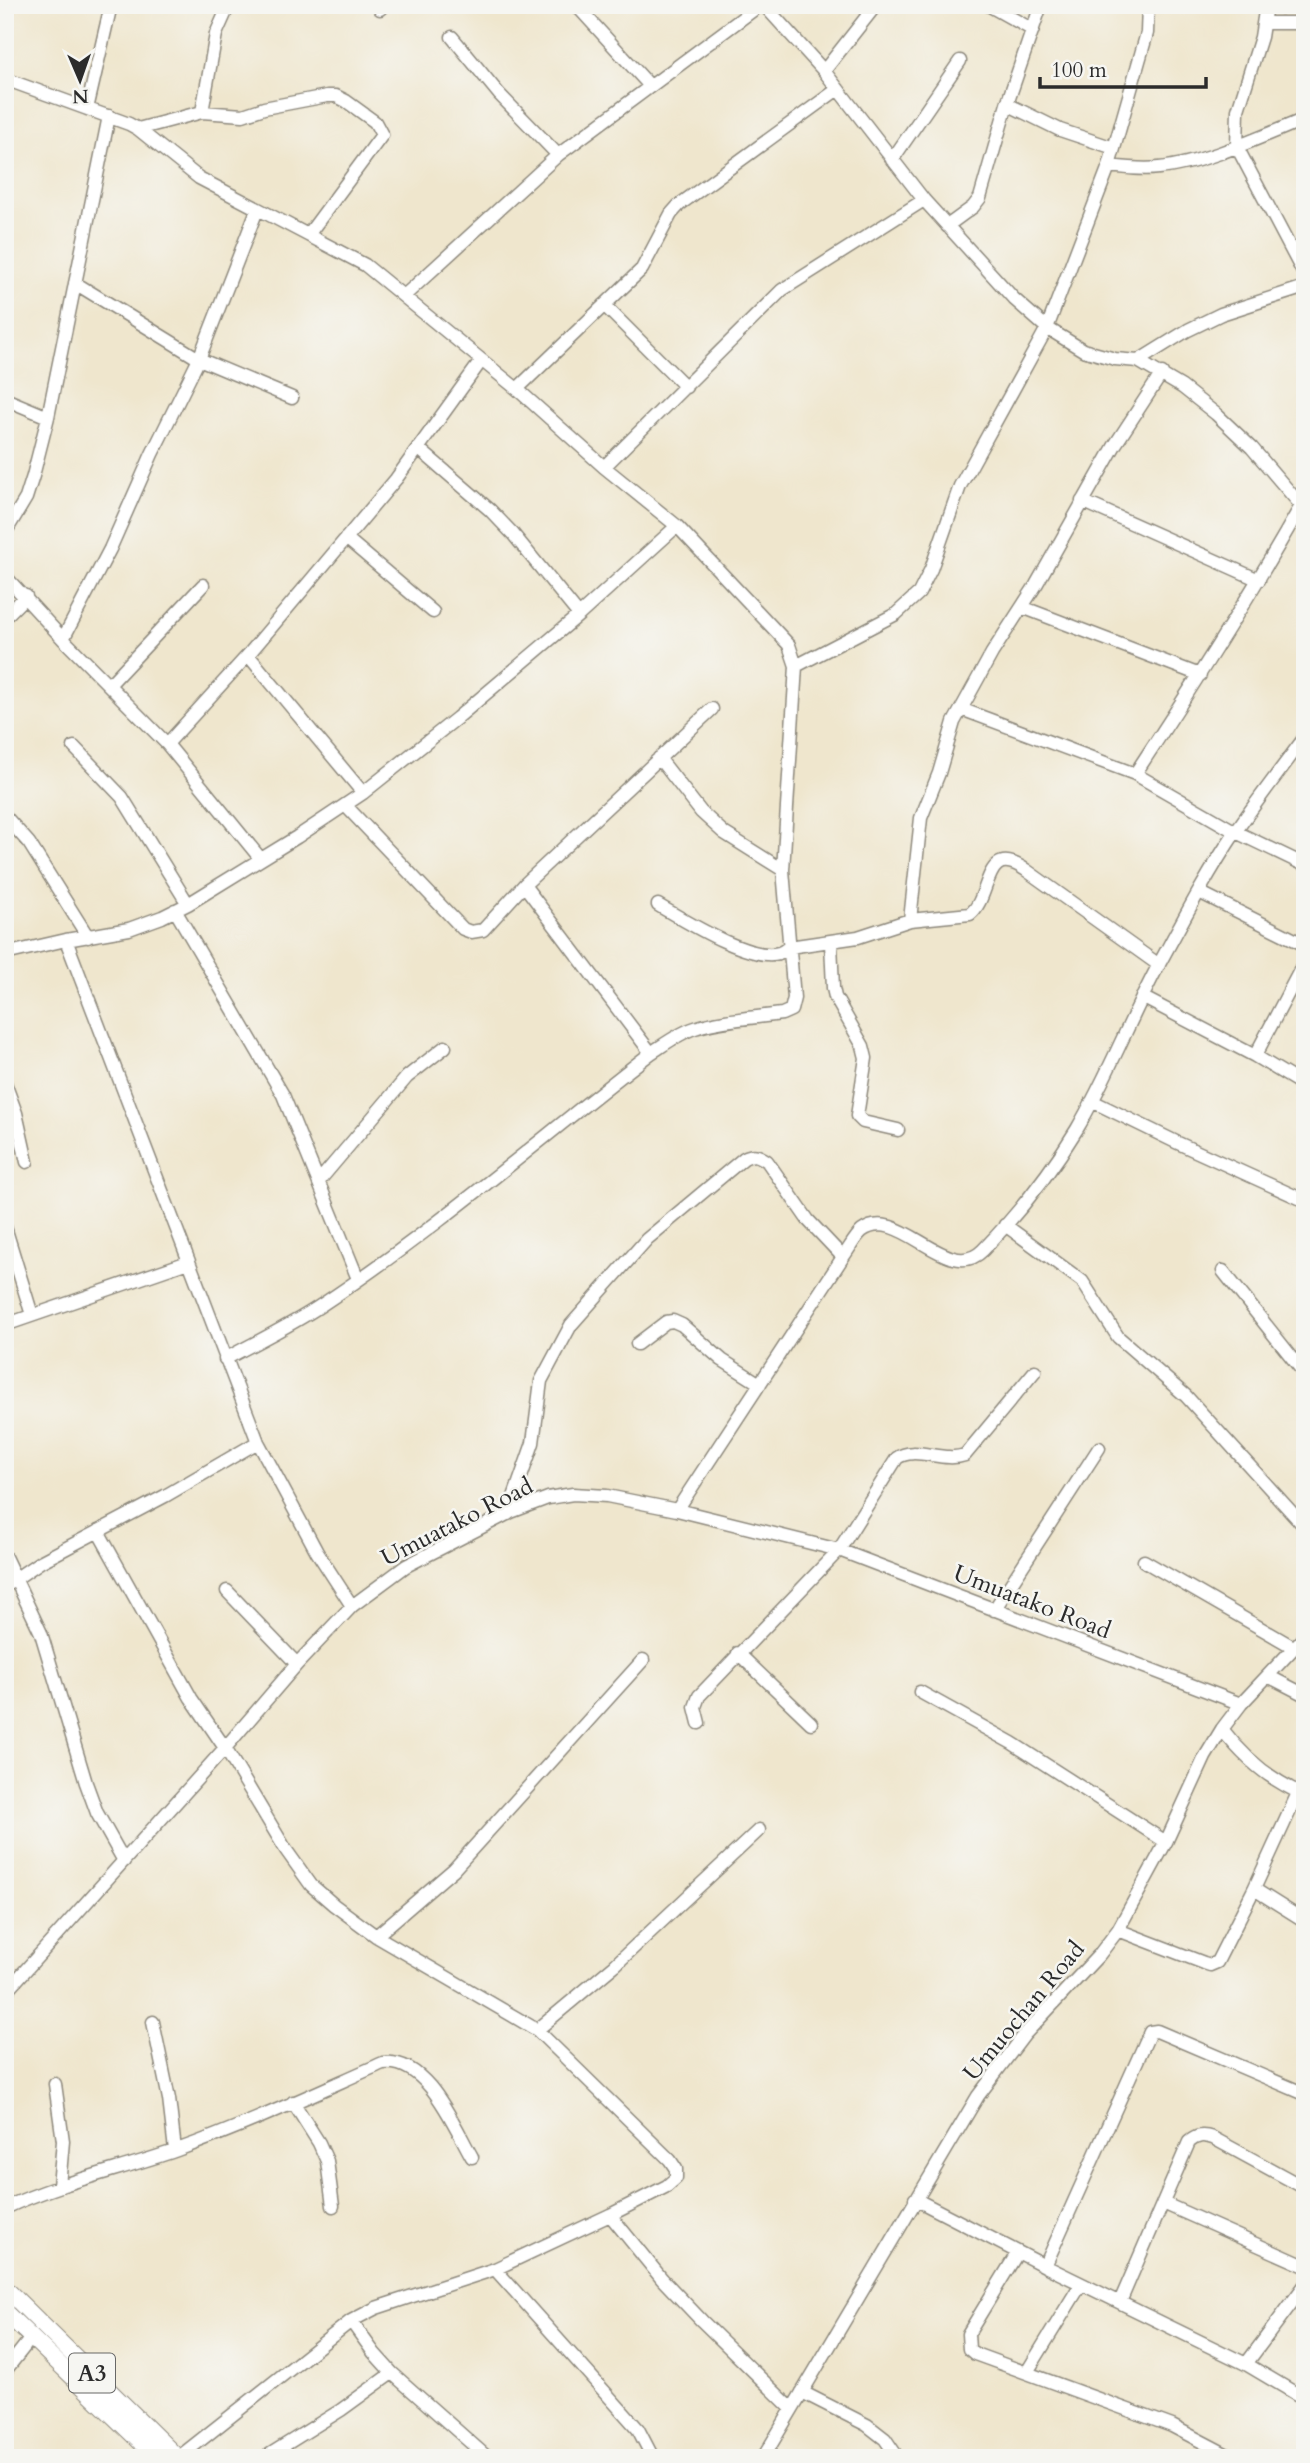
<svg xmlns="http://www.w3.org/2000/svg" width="1310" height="2463" font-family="Cardo,serif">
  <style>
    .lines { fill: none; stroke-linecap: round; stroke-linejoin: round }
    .minor-casing { stroke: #8d887c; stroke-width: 15 }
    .major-casing { stroke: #8d887c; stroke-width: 18 }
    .minor { stroke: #fff; stroke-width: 12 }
    .major { stroke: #fff; stroke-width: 16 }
    .labels { text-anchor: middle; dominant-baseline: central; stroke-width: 5; stroke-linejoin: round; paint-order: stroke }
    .shield { fill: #f6f6f2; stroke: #686867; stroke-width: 2 }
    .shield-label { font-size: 23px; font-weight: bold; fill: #2b2b2b }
    .street-label { font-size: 24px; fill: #2b2b2b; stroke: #f6f6f2 }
  </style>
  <rect width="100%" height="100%" fill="#f6f6f2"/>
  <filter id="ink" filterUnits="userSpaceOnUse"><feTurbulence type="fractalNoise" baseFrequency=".0143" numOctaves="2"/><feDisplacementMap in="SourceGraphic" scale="14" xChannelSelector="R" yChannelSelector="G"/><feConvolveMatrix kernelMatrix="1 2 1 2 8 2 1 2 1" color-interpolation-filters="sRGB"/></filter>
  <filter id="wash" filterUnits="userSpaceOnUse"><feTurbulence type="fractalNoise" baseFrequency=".00686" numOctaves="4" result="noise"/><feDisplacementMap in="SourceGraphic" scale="28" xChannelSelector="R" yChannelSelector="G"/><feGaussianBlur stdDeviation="1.57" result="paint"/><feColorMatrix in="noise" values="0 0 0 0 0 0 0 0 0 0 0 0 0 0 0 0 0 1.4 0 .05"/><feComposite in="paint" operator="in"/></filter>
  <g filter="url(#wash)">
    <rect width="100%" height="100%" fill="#efe6cd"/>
  </g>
  <g filter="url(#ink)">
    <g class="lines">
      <g class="minor-casing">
        <path id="minor" d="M576,5l74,81
          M764,5l60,66 100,129 90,99 33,29 36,22 32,9 23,2 44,26 34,27 36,34 53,62
          M988,5l45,25
          M1266,5l-5,32 -23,73 -1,37 68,129
          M380,9l4,-4
          M1264,23h41
          M452,37l47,57 59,61
          M824,71l52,-66
          M5,79l124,45 9,5 61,49 166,87 152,124 87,78 73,59 112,119 7,21 -13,204 11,128 -3,12 -9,4c-28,4 -60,5 -87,14 -16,5 -30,16 -44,25 -109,84 -213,175 -328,251 -31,21 -65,37 -98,55
          M1007,104l53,26 54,18
          M87,109l24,-104
          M202,112l14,-78 13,-29
          M138,129l64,-17 41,3 21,-7 63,-12h9l10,5 29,21 7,13 -74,100
          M892,160l68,-99
          M1109,166c17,2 33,4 50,2 44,-4 104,-32 146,-49
          M947,226l26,-19 7,-9 27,-94 34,-99
          M75,283l124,76 93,39
          M404,296l154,-141 202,-150
          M604,305l82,82
          M1138,361l50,-31 33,-16 84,-27
          M517,389l125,-120 29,-55 8,-9 159,-116
          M5,399l43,18
          M418,448l72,62 23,24 66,81
          M604,467l178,-177 142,-90
          M1082,501l177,79
          M5,533l21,-35 7,-22 15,-59 61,-301
          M346,538l87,74
          M5,576l58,63 104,105 93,114
          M1022,607l178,68
          M5,617l21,-21
          M63,639l47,-90 42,-95 47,-95 58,-149
          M248,655l115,138
          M796,666l100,-52 23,-21 12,-24 29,-83 87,-158 62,-162 38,-133 1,-28
          M109,685l94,-100
          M961,709l174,65 101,58 69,33
          M167,744l81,-89 148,-176 85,-118
          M74,747l48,50 66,107
          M659,758l42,54 23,21 59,37
          M1135,774c58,-88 114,-176 166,-268
          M345,805l118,124 8,3 12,-2 41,-45 188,-176
          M5,816l24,27 59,94
          M524,885l127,168
          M1199,892l106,53
          M658,905c26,15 92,57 121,48 4,-1 7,-4 10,-6l69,-10 52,-17 60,-6c22,-17 13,-73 56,-44l133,95
          M175,910l108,185 75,184
          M910,920l11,-102 18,-45 15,-51 38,-69 44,-68 79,-140 47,-72
          M66,940l192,502 59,110 35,54
          M831,943l2,45 2,9 28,49 3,12 -9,58 6,6 35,8
          M5,954l61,-14 63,-11 33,-12 26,-13 109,-67 66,-44 94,-75 122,-103 98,-89
          M1142,997l113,59 50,30
          M1255,1056l50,-95
          M5,1083l11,30 11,49
          M1092,1101l86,42 121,55h6
          M319,1181l88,-104 38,-30
          M1005,1225l77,56 36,56 68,59 119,131
          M5,1227l27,88
          M1223,1271l82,103
          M5,1325l183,-63
          M637,1344l29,-22 7,-1 9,4 40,35 38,24
          M677,1510l166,-253c6,-8 12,-20 19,-26 37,-28 86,55 121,19 34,-35 69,-80 94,-121 30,-51 52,-108 80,-161 25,-46 50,-94 79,-137 22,-32 46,-63 69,-94
          M508,1514l25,-71 8,-62 30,-56 76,-86 97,-81c9,-5 14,-3 23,3l41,59 35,37
          M98,1531l93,167 34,50 61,102 25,35 23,20 42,31 161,94 133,130 6,9v9l-9,8 -57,29 -115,54 -119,39 -25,13 -173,137
          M5,1557l36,76 45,150 11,30 27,48
          M1144,1561l151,87
          M5,1586l35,-24 125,-66 93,-54
          M227,1591l70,73
          M994,1610l105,-162
          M738,1653l73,70
          M1268,1676l37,19
          M920,1692l92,51 154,99
          M699,1723l-4,-16 4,-11 140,-146 58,-92c17,-13 46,5 68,-3l70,-84
          M1222,1729c22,29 49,52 83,66
          M1254,1889l51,32
          M1118,1930l86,33 6,2 7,-3 37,-73 44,-96
          M376,1936l78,-67 189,-209
          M5,1993l220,-245 72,-84 55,-58 54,-40 105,-54 37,-14 25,-4 34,2 70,14 162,40 402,154
          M153,2022l16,77 6,51
          M537,2030l78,-65 144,-135
          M55,2084l8,57 -4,45
          M293,2102l26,41 8,18 6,45
          M915,2199l130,67 201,98 59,35
          M1163,2203l142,63
          M5,2208c55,-26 115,-38 172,-58 70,-25 138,-57 206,-87 44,-6 71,63 89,94
          M610,2215l52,64 40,42 90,88
          M1018,2252l-50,82 1,15 6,5 197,72 61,32
          M1045,2266l105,-234 7,-1 148,63
          M495,2269l143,160 15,29
          M1120,2302l69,-160c8,-7 14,-7 24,-4l92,50
          M351,2321l23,32 18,20 96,85
          M1246,2364l59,-79
          M5,2371l26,-33
          M1027,2372l54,-88
          M802,2392l65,33 18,14 13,19
          M264,2458l77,-48 51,-37
          M763,2458l215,-362 47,-62 74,-79 19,-25 48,-88 39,-85 17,-28 19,-25 64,-68"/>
      </g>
      <g class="major-casing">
        <path id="major" d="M5,2288l173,170
          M5,2312l152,146"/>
      </g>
      <use href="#minor" class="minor"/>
      <use href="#major" class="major"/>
    </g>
  </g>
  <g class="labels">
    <rect class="shield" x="69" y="2353.5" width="46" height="39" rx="5"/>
    <g class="shield-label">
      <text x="92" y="2373">A3</text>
    </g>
    <g class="street-label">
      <text transform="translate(457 1522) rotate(-27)">Umuatako Road</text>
      <text transform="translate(1032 1602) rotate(21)">Umuatako Road</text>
      <text transform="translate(1024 2011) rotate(-50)">Umuochan Road</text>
    </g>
  </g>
  <rect width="1310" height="2463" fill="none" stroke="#f6f6f2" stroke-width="28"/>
  <g transform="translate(80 80) rotate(178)" stroke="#f6f6f2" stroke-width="5" paint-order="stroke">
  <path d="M0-5L12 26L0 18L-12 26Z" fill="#2b2b2b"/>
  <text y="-10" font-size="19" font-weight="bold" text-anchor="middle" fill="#2b2b2b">N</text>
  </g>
  <path d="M1040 77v10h166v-10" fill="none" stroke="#2b2b2b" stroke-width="3.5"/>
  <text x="1051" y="77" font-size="21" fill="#2b2b2b" stroke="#f6f6f2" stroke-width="5" paint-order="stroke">100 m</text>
</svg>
